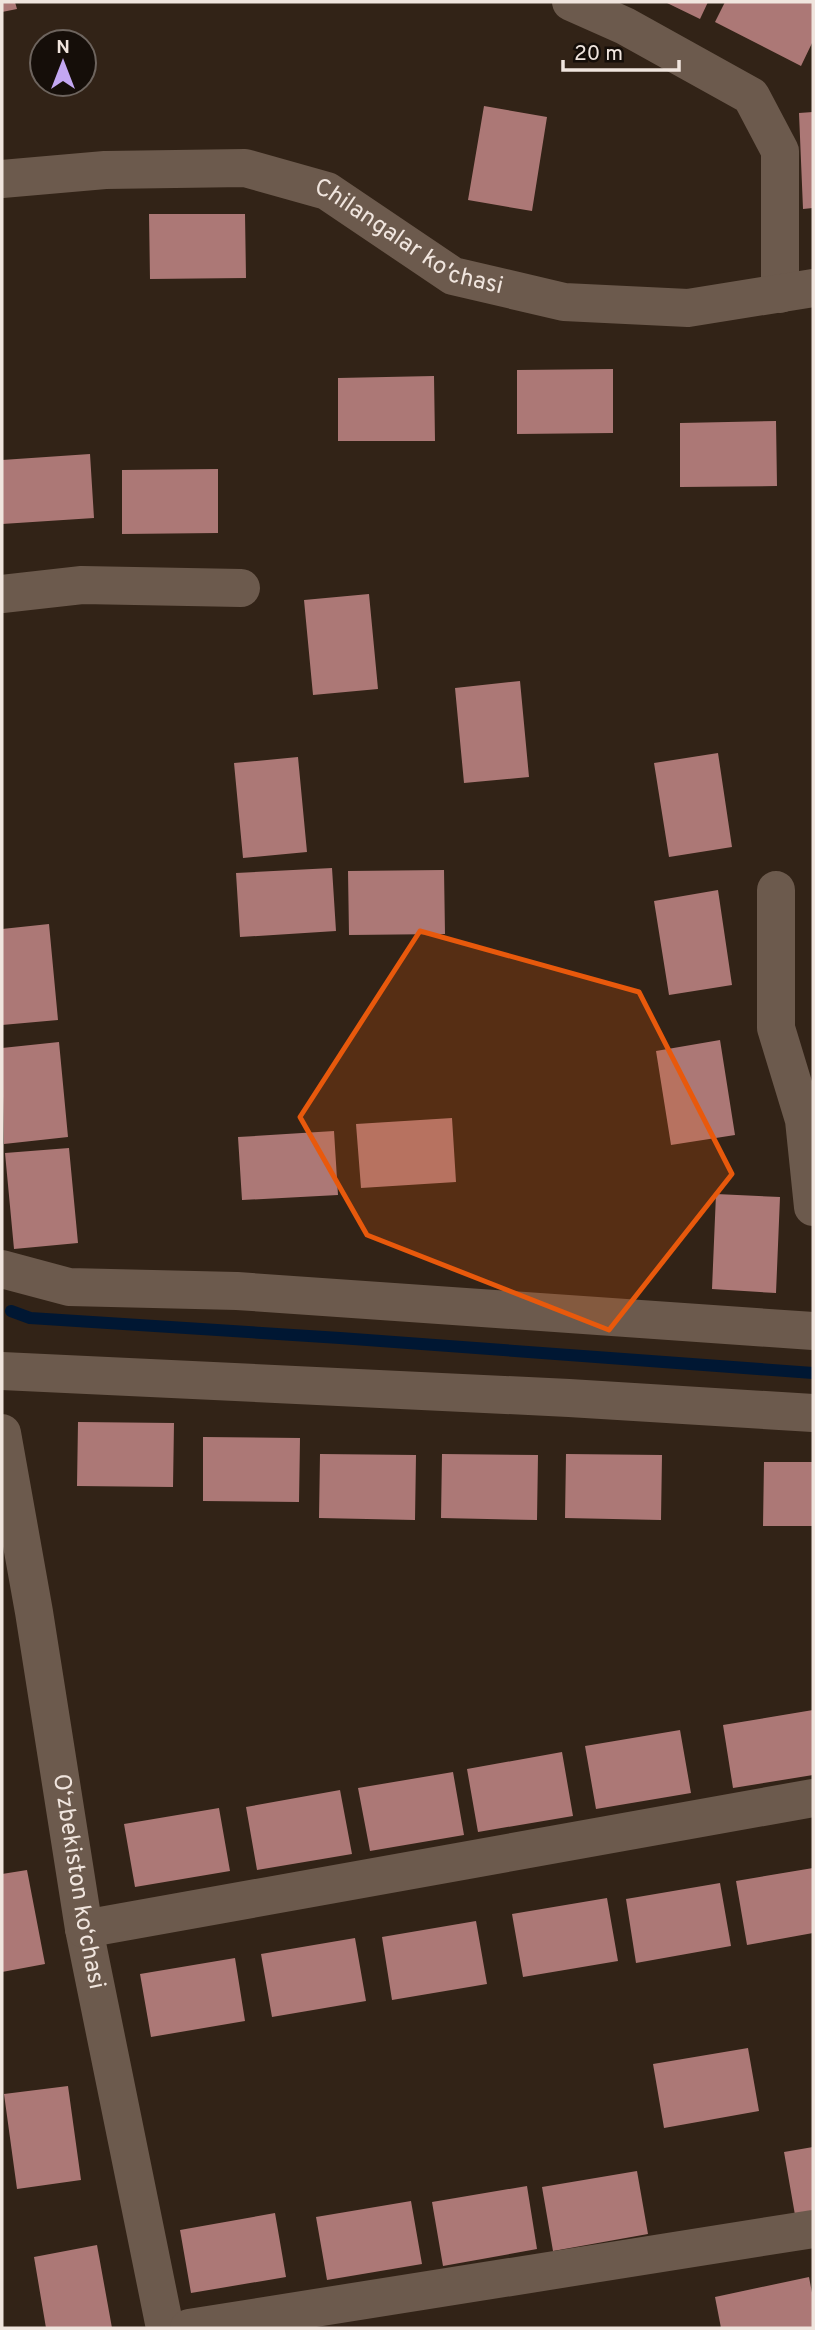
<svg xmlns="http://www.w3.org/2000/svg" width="815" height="2330" font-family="Overpass,sans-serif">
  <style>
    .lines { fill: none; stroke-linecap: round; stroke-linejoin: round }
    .stream { stroke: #001733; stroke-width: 12 }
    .building { fill: #ac7876 }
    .minor { stroke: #6c5a4d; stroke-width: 38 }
    .marked { fill: #e8590c; fill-opacity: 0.2; stroke: #e8590c; stroke-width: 5; stroke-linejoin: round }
    .labels { text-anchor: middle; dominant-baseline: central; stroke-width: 7; stroke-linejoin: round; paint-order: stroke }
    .street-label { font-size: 24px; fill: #f0e5de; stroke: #150e09 }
  </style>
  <rect width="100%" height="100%" fill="#322317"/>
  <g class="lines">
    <path class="stream" d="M11,1311l19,7 310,20 473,35"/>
  </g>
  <path class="building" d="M2,2h13l2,7 -15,3z
    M665,2h43l-8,17z
    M725,2h88v39l-12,25 -86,-44z
    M484,106l63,11 -15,94 -64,-11z
    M813,112v96l-10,1 -4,-96z
    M149,214h96l1,64 -96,1z
    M613,369v64l-96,1v-64z
    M434,376l1,65h-97v-63z
    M776,421l1,65 -97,1v-64z
    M90,454l4,64 -92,6v-64z
    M218,469v64l-96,1v-64z
    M369,594l9,95 -65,6 -9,-95z
    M520,681l9,96 -65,6 -9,-95z
    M718,753l14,94 -63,10 -15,-94z
    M298,757l9,95 -64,6 -9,-95z
    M332,868l4,63 -96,6 -4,-64z
    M444,870l1,64 -96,1 -1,-64z
    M718,890l14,95 -63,10 -15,-94z
    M49,924l9,96 -56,5v-96z
    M720,1040l15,95 -64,10 -15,-94z
    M59,1042l9,95 -64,7 -2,-96z
    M452,1118l4,64 -95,6 -5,-64z
    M334,1131l4,64 -96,5 -4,-63z
    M69,1148l9,95 -64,6 -9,-96z
    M716,1194l64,3 -4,96 -64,-4z
    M78,1422l96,1 -1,64 -96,-1z
    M203,1437l97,1 -1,64 -96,-1z
    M320,1454l96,1 -1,65 -96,-2z
    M442,1454l96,1 -1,65 -96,-2z
    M566,1454l96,1 -1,65 -96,-2z
    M764,1462h49v64h-50z
    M813,1710v65l-80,13 -10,-63z
    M680,1730l11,63 -95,16 -11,-63z
    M562,1752l11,64 -95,16 -11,-63z
    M453,1772l11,63 -94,16 -12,-63z
    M340,1790l12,64 -95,16 -11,-63z
    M219,1808l11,63 -95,16 -11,-63z
    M813,1868v65l-66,12 -11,-64z
    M27,1870l18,94 -43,8v-98z
    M720,1883l11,63 -95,17 -10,-64z
    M607,1898l11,63 -95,16 -11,-63z
    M476,1921l11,63 -95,16 -10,-63z
    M355,1938l11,63 -94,16 -11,-63z
    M235,1958l10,63 -94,16 -11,-63z
    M748,2048l11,63 -95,17 -11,-64z
    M68,2086l13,94 -64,9 -13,-95z
    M813,2147v65l-18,3 -11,-63z
    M637,2171l11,63 -95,17 -11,-64z
    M527,2186l10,63 -94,17 -11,-64z
    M411,2201l11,63 -95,16 -11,-63z
    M275,2213l11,64 -95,16 -11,-63z
    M97,2245l15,83h-66l-12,-71z
    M809,2277l4,21v30h-92l-6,-31z"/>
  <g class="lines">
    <g class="minor">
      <path d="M571,2l54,24 126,70 29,55v143"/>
      <path id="s1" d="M2,179l103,-9 140,-2 82,23 126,85 111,26 124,6 125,-20"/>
      <path d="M2,594l80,-9 159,3"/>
      <path d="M776,890v138l28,92 9,87"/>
      <path d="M2,1269l67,18 168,4 576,40"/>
      <path d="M2,1371l567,27 244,15"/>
      <path id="s2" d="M2,1433l32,179 50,317 81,399"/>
      <path d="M84,1929l729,-131"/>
      <path d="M189,2328l624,-99"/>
    </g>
  </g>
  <path class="marked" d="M420,931l219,61 93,182 -123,156 -242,-95 -67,-118z"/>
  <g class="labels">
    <g class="street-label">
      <text stroke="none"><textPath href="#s1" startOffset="424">Chilangalar ko'chasi</textPath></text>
      <text stroke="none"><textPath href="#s2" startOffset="455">O‘zbekiston ko‘chasi</textPath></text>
    </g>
  </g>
  <rect width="815" height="2330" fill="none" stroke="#f0e5de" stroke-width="7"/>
  <g transform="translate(63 63)"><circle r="33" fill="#150e09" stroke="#6d645e" stroke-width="2"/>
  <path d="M0-5L12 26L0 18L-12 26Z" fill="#c3a7f2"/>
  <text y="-10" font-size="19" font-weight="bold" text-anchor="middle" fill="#f0e5de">N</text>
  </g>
  <path d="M563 60v10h116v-10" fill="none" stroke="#f0e5de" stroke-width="3.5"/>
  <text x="574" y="60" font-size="21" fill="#f0e5de" stroke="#150e09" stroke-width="5" paint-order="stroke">20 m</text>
</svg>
